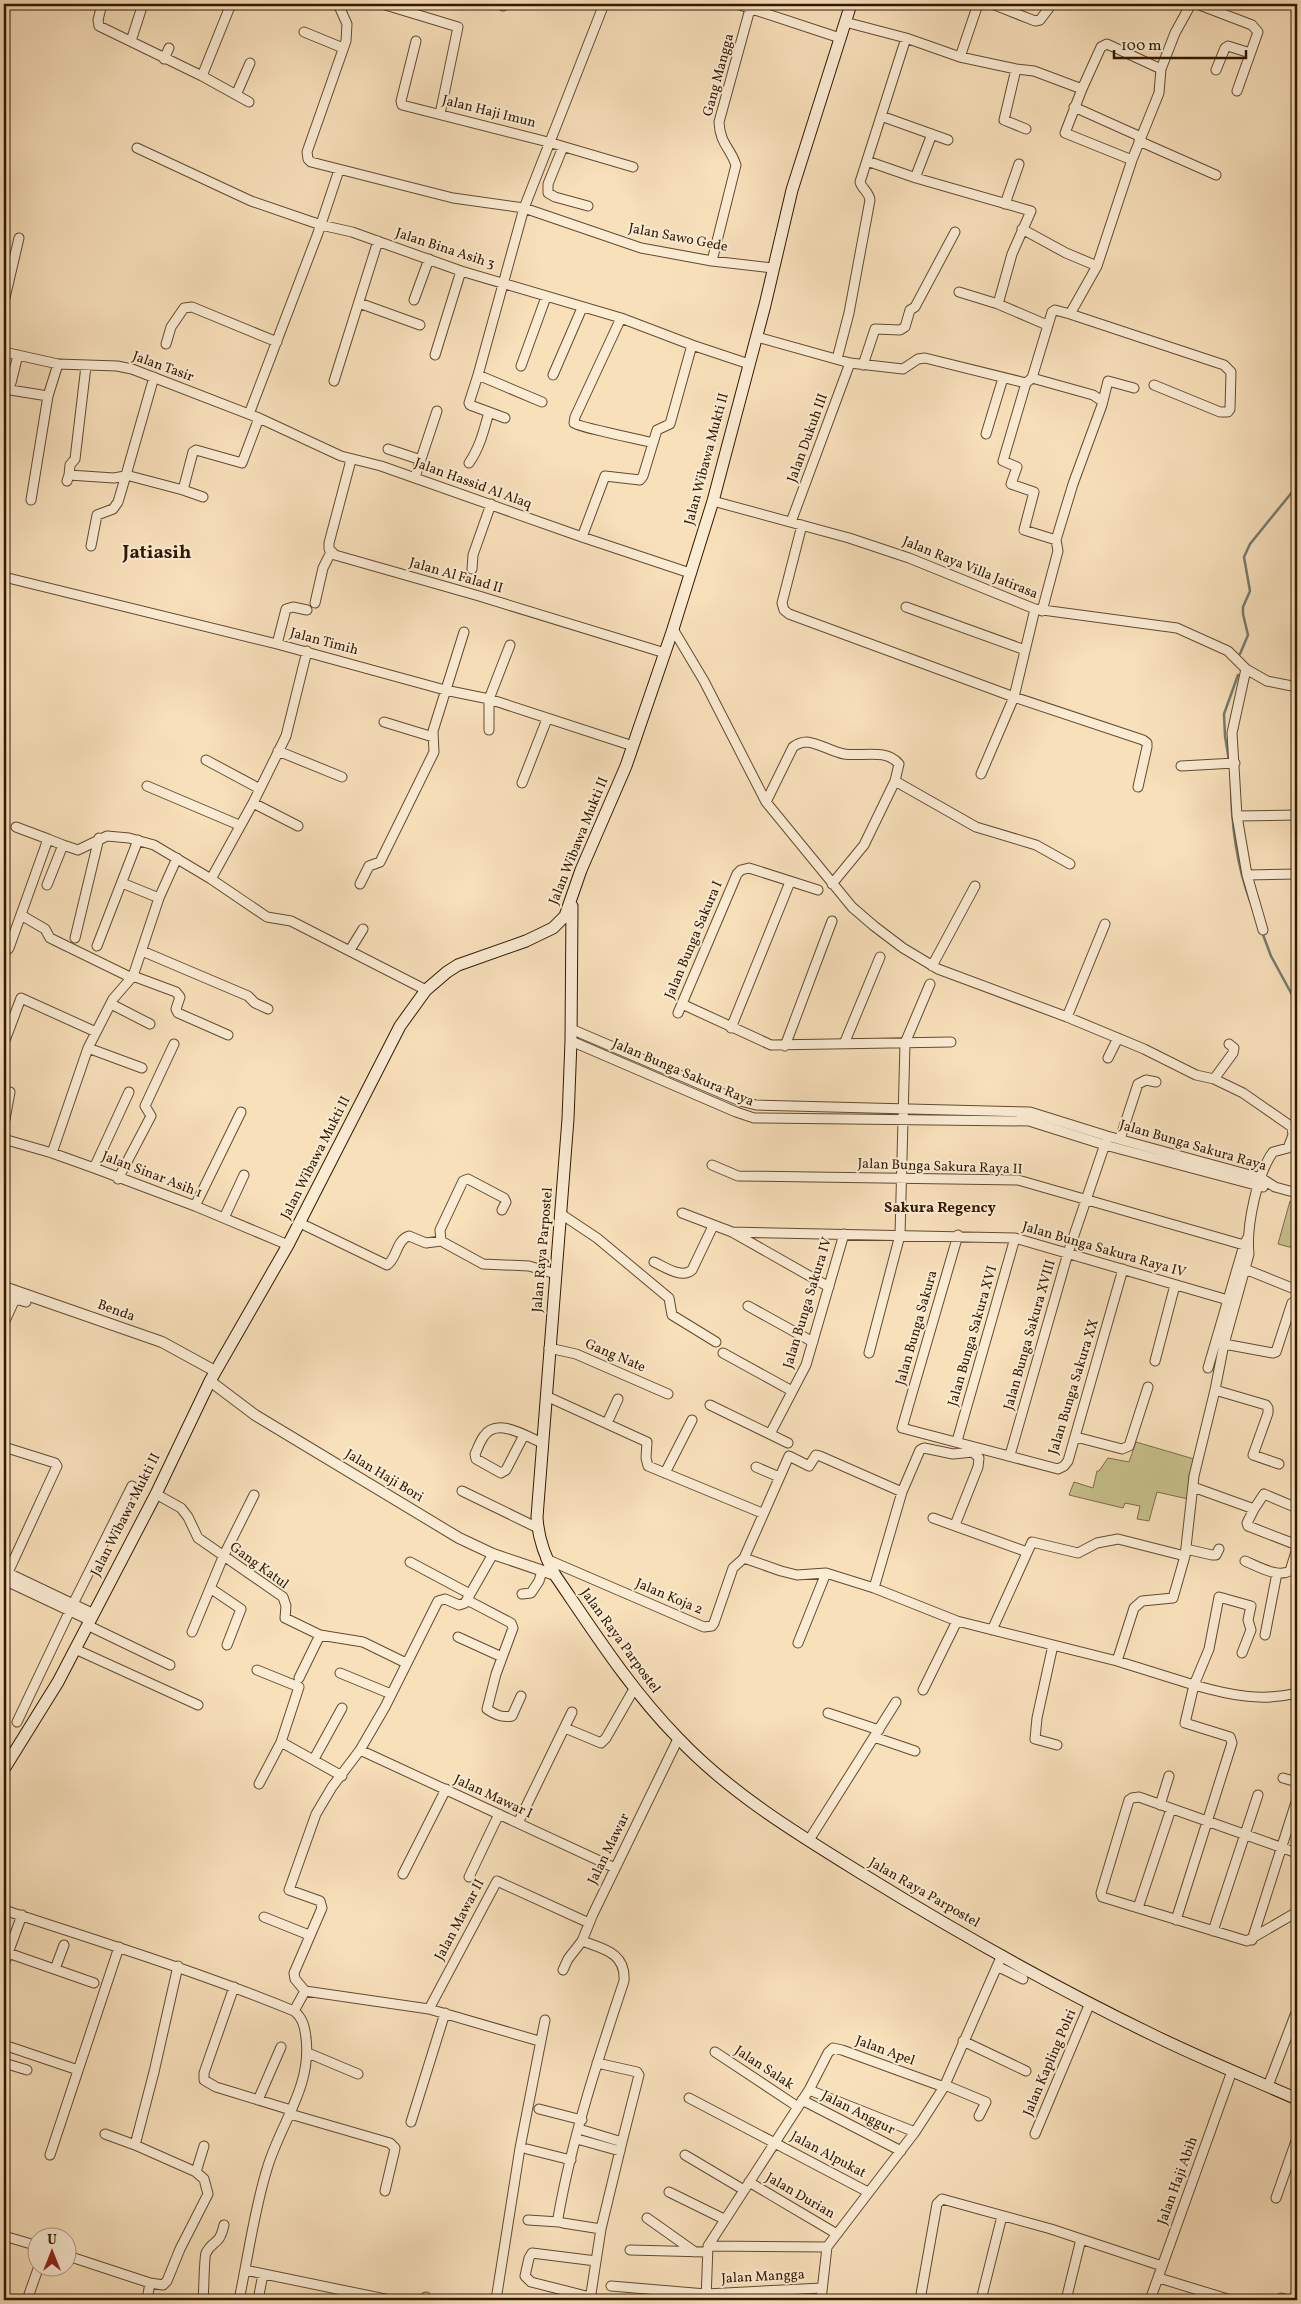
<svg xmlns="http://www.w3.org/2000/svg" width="1301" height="2304" font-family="Vollkorn,serif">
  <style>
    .green { fill: #c5c08b; stroke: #7c6c46 }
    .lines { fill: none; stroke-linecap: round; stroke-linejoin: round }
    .stream { stroke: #757a70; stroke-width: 2.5 }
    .minor-casing { stroke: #644a2f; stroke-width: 11 }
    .tertiary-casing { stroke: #644a2f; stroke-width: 12 }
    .secondary-casing { stroke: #321800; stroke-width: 13 }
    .minor { stroke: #faebd3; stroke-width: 9 }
    .tertiary { stroke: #faebd3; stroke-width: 10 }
    .secondary { stroke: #faebd3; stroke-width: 11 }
    .labels { text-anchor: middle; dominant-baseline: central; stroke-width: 4; stroke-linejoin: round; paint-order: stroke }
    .street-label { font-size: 14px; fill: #321800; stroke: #faebd3 }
    .neighbourhood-label { font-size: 15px; font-weight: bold; fill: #321800; stroke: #faebd3 }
    .district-label { font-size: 19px; font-weight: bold; fill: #321800; stroke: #faebd3 }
  </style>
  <rect width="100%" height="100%" fill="#f8e0bb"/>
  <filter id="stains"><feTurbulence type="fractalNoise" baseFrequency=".004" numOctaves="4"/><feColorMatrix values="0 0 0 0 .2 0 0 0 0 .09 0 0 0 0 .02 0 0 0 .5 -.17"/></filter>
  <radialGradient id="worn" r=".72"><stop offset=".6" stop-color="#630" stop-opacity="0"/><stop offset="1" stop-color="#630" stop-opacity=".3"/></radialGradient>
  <path class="green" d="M1290,1201l7,2v46l-19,-5z
    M1136,1442l58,17 -5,17 -1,23 -31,-7 -8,29 -12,-2 3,-13 -15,-3 -2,5 -54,-13 5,-13 19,6 4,-17h2l9,-13 21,4z"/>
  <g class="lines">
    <path class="stream" d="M1240,654l8,-19 -5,-21v-7l7,-16 -6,-34 6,-13 47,-58
      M1229,761l-4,-25 -1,-22 14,-39
      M1231,781c0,41 5,82 19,120
      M1262,932l9,24 26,48"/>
    <g class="minor-casing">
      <path id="minor" d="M102,4l-4,16 1,6 103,50 47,26
        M338,4l9,20 -1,17 -39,111 1,7 3,3 142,36 71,10 117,40 71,13 60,7
        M382,4l76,23 -18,87
        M503,4v2
        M737,4l103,34
        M992,4l43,17 5,-1 12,-16
        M1197,4l55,21 6,7 -21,59
        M845,22l61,16 54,19 56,12 18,2 48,18 19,-42 6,-3 54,25
        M304,32l39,16
        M131,41l10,-31
        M416,41l-15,60 1,4 146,37 85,25
        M960,57l18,-53
        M164,59l5,-11
        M1016,69l-12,51 22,9
        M1216,70l9,-22 3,-2 22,7
        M202,76l29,-72
        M1082,89l-17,44 67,27
        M236,95l14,-32
        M1074,107l67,30
        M881,116l67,24
        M1139,141l77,34
        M563,147l-15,37v9l7,4 33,9
        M137,148l114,53 70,24 31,7 109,39 160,47 71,27 57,19
        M867,161l49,17 115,33 -19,43 -14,50 -39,-12
        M917,173l15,-39
        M1005,204l14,-40
        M1022,229l44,24 31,13
        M712,261l24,-96c-6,-18 -16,-21 -17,-43l31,-113
        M414,300l15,-41
        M4,302l15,-64
        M359,303l61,22
        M998,304l49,21
        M1070,314l154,51 7,7 -1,37 -2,3h-8l-66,-27
        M621,318l-46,99 -1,6c4,4 68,17 79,20
        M757,337l93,26 53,6 15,-10 7,-1 101,25 6,-5 20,-66 3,-2 15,4 27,-48 35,-106 27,-67 2,-24 14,-36 16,-29
        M166,344l5,-17 13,-19 8,-1 85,35
        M4,352l54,12 59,2 15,3 127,49 82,38 40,10 201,71 108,36
        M435,355l26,-84
        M837,359l12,-46 21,-113c-1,-8 -8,-11 -10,-18l46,-144
        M863,365l12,-36 25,1 5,-3 5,-17 5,-3 40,-75
        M521,366l25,-69
        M478,375l64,27
        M553,375l29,-67
        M154,377l-28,98 57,15
        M1032,378l61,17 9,6
        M334,381l44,-140
        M11,383l7,-28
        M1026,383l-23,78 14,6 -6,17 23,8 -10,38 32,10 17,-56 29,-79 6,-24 26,7
        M4,389l44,7
        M249,414l69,-181 21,-63
        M505,418l-35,-13 -1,-2 9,-28 46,-167 80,-204
        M986,434l17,-56
        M388,449l33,11
        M351,460l-22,83v6l6,6 144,41 186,57
        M469,463c11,-16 15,-33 20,-51
        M69,475l1,-10 5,-6 11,-93
        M415,477l22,-66
        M67,481l2,-6 45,3 11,-2
        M203,497l-20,-7 10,-38 3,-2 46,13 17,-45
        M31,500l17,-104 10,-32
        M713,501l136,37 60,20 126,51 142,19 51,23 18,18 21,12 30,6
        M791,522l59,-159
        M802,525l-20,78 2,7 5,4 225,83 129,43 4,3v4l-9,40
        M582,537l23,-61 35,4 3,-4 14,-46 13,-6 22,-79
        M91,546l6,-31 16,-6 5,-7 8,-27
        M472,569l1,-14 18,-51
        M4,577l273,67 168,46 44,9 144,47
        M315,603l8,-35 8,-16
        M906,607l119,43
        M1042,611l16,-60 -2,-11
        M673,629l31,52 62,121 86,105 22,19 29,22 35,21 129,48 77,32 52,26 18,4 29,14 49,34 1,8 -5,13 -15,4c-16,22 -27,75 -24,102l-25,90 -9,46 -21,86 -9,80 -12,42 -31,3 -8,7 -17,53
        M277,644l9,-35 7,-2 14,3
        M1246,669l-14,64 5,83 10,59 50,-1
        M384,722l49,15
        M489,730v-31l21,-54
        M278,751l64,26
        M206,760l54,29
        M1181,766l54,-3
        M981,774l33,-77 21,-88
        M522,783l25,-64
        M147,786l92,39
        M766,802l27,-55c4,-3 8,-5 14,-5 12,1 25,10 37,12 18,3 42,-6 55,10l-4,17 81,46 60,18 34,19
        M253,803l45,23
        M1237,816l60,-1
        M16,827l32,12
        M1247,875l16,55
        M211,879l42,-76 33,-67 21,-85
        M122,883l37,15
        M360,884l9,-18 11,-4 54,-110 -1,-21 31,-99
        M832,884l32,-39 31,-64
        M47,885l16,-40 15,5 29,-14 22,2 25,7 57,34 56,38 24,4 135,69
        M21,915l24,14 5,9 82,40
        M75,938l24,-100
        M97,946l41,-106
        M350,950l13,-21
        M142,951l106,45 7,7 13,6
        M4,953l5,-5 39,-109 15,6
        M932,966l43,-80
        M133,976l43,16 4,5 -4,12 2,4 50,22
        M111,1004l39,20
        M682,1004l89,41 180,-3
        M678,1013l59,-139 4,-4 8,-2 69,22
        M1067,1017l38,-93
        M731,1028l59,-146
        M571,1029l169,72 16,4 274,7 77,24 154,42 14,9 22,6
        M571,1041l165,71 18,6 275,3 76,24 158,42
        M4,1043l17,-45 75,34
        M844,1044l36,-87
        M785,1046l47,-125
        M88,1048l54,20
        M1108,1058l10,-20
        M1214,1079l19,-26 1,-5 -5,-4
        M4,1125l6,-33
        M1120,1139l18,-55 8,-4 10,2
        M4,1141l3,-1 45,13 42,15 101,38 93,39
        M52,1153l36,-105 25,-49 20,-23 26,-78 18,-40
        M712,1165l26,11 280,4 226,65 3,-6
        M94,1168l35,-76
        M118,1179l33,-63 -6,-10 29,-62
        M195,1206l46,-94
        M682,1213l50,19 97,55
        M561,1214l36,24 72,60 3,17 44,27
        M224,1218l20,-43
        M300,1223l87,42c10,-6 9,-25 22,-29l17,7 15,-2 42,23 46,2 27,8
        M732,1232l283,6 213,62
        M958,1235l-56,193 156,41 6,-3 4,-5 55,-192
        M441,1241l-1,-11 23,-49 5,-2 36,19 2,4 -4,8
        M654,1262c11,5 28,17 38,8l21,-44
        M1245,1269l52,21
        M4,1295l11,4
        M748,1306l65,36
        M4,1323l11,-24 11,3
        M1224,1344l49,9 3,-1 16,-49 5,-2
        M549,1348l27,6 92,40
        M723,1353l69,38
        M869,1353l31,-118 5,-192 25,-59
        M1155,1361l20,-76
        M1208,1368l36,-123
        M1215,1390l51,15 2,3v5l-15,42 26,9
        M546,1396l101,46 -1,16 2,8 114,47
        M710,1405l78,38
        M607,1423l11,-24
        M770,1434l36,-69 38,-131
        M524,1435l-18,35 -5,3 -25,-14 -1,-5c3,-6 5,-13 9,-18 13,-19 42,0 58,7
        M1076,1437l46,12 7,-3 19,-59
        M957,1441l58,-203
        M4,1447l51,16 2,3 -53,115
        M1010,1455l58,-202 38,-112
        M756,1467l23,10
        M665,1473l27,-53
        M1193,1487l61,22 10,-15 33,14
        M462,1491l76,37
        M156,1494l25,14 7,9 10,21 85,59 3,9 -1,12 35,17 43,7 43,21
        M1254,1509l-7,14 1,3 49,19
        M933,1518l94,34
        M1186,1549l26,6h4l3,-6
        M493,1554l-28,49 -6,2 -14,-6 -7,2 -53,106 -25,43 -28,37 -16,27 -27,76 31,11 2,7 -28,65 1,6 10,12 124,18 110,32
        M744,1558l37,13 16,4 29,-2 48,15 83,33 160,40 77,24 -9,38 45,14 2,6 -56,177
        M546,1559l158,68 8,-1 2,-3 19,-55 11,-10 45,-102 20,10 7,-11 4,1 82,36
        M1245,1561c12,5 32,17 45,10l7,-23
        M410,1562l60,32
        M4,1571l88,42
        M4,1580l85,40
        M210,1588l31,21 -14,36
        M874,1588l28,-96 18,-42 4,-2 29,6 20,-2 6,6 -1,9 -23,58
        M522,1594l9,-1 8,-12 3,-10
        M467,1600l44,23 2,5 -17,46 -9,35c8,6 15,9 25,7l9,-20
        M87,1625l83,40
        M992,1630l40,-88 46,11 19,-10 21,-4 67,17
        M192,1632l31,-75 31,-62
        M1265,1635l12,-62
        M458,1637l44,20
        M798,1643l28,-70
        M1053,1645l-16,73 -2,21 22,6
        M75,1649l123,56
        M1242,1653l9,-23 -3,-10 3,-14 -32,-9 -10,52 -15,36c35,10 68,17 103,8
        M257,1670l42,17 -18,55
        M340,1673l51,21
        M299,1678l21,-43
        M923,1690l34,-69
        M828,1713l51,17
        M17,1722l56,-118 59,-118
        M565,1728l36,15 5,-5 28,-49
        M874,1737l41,14
        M360,1750l255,118
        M314,1759l28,-51
        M1283,1778l14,4
        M259,1784l22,-42 61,34
        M1160,1805l9,-29
        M518,1823l54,-111
        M809,1840l87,-138
        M1297,1853l-158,-56 -7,1 -3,2 -28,93 1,4 145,44 50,-29
        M403,1874l43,-85
        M469,1877l30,-63
        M1138,1908l33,-99
        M4,1910c97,32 195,62 290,101 9,7 11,17 12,27 6,49 -26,86 -39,131 -13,42 -19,88 -28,131
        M264,1917l45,18
        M1213,1931l45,-136
        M1252,1940l45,-141
        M582,1941c22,8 44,12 42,40 -26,78 -52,157 -66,237l1,4 4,1 38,6
        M8,1953l86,30
        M4,1964l18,-49
        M997,1966l26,13
        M55,1969l9,-24
        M563,1970l5,-11 14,-18 11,-27 85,-175
        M234,1987l-30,86v7l12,7 75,23
        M429,2009l68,-128 92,42
        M294,2011l11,-20
        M963,2041l63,30
        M4,2045l74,25
        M715,2052l83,55
        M308,2053l50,21
        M4,2063l23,7
        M597,2063l40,9 2,3 -17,67
        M945,2085l41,17 -7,14
        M1268,2086l29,-76
        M809,2090l19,-37 5,-5 9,2 102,37
        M689,2098l179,94
        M258,2100l23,-53
        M802,2100l99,51
        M539,2109l43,11
        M290,2114l100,29 5,5 -1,5 -9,38
        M411,2122l34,-109
        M579,2129l43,13 -21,87 -11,71
        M105,2134l30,11
        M1035,2134l55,-131
        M577,2139l43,12
        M527,2149l44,11
        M50,2155l69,-208
        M685,2155l59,35
        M196,2172l8,-26
        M749,2182l88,52
        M669,2192l55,27
        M1276,2198l21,-60
        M647,2218l48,34
        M528,2220l31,2
        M4,2236l34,10
        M708,2246l119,1
        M630,2250l77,2
        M68,2256l82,27 13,2 4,-4 13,-32 28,-55 -4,-15 -8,-7 -61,-27 19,-73 24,-106
        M245,2270l145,30
        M1159,2278l72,22
        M611,2286l95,8 116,-6
        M590,2297l-59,-15 -6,-6 4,-18 3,-5 64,8
        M27,2300l12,-34
        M147,2300l3,-17
        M203,2300c1,-8 1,-43 3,-47 7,-14 13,-6 18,-28
        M258,2300l5,-26
        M425,2300l1,-3
        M496,2300l24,-152 25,-128
        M706,2300l2,-54 101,-156 106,42
        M821,2300l6,-53 88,-115 29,-45 58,-132
        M920,2300l17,-96 5,-5 109,30 111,37
        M981,2300l21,-84
        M1066,2300l15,-61
        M1150,2300l82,-229
        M1279,2300l2,-2 6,2"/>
    </g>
    <g class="tertiary-casing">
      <path id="tertiary" d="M4,1287l158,55 53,29
        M210,1381l45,34 204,123 34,16 62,21"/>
    </g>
    <g class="secondary-casing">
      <path id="secondary" d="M572,906l-1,135 -3,78 -31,398c1,21 8,40 18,58 39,57 75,114 123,163 53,56 121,97 186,137 94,58 190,112 289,160 47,23 96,43 144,64
        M4,1769l54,-87 98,-188 54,-113 78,-136 112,-219 26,-36 21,-18 11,-7 68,-24 27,-13 12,-12 16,-46 45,-104 47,-137 40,-128 52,-196 27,-115 59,-186"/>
    </g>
    <use href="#minor" class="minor"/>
    <use href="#tertiary" class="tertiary"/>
    <use href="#secondary" class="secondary"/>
  </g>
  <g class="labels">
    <g class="street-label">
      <text transform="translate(719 75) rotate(-75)">Gang Mangga</text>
      <text transform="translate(489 112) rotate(14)">Jalan Haji Imun</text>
      <text transform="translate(678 238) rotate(11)">Jalan Sawo Gede</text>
      <text transform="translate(445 249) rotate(18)">Jalan Bina Asih 3</text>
      <text transform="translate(163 367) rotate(20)">Jalan Tasir</text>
      <text transform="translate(808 438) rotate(-70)">Jalan Dukuh III</text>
      <text transform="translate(707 459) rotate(-75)">Jalan Wibawa Mukti II</text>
      <text transform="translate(473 484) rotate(20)">Jalan Hassid Al Alaq</text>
      <text transform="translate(970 568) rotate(22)">Jalan Raya Villa Jatirasa</text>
      <text transform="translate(456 576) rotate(16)">Jalan Al Falad II</text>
      <text transform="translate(324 642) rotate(15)">Jalan Timih</text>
      <text transform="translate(579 841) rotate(-68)">Jalan Wibawa Mukti II</text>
      <text transform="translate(694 940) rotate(-67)">Jalan Bunga Sakura I</text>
      <text transform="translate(683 1073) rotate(23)">Jalan Bunga Sakura Raya</text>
      <text transform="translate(1193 1146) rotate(16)">Jalan Bunga Sakura Raya</text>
      <text transform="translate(316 1158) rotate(-63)">Jalan Wibawa Mukti II</text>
      <text transform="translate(940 1167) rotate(2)">Jalan Bunga Sakura Raya II</text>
      <text transform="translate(152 1175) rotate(21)">Jalan Sinar Asih 1</text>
      <text transform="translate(543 1250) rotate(-85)">Jalan Raya Parpostel</text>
      <text transform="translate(1104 1250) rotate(16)">Jalan Bunga Sakura Raya IV</text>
      <text transform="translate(808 1303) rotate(-73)">Jalan Bunga Sakura IV</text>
      <text transform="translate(116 1311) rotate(20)">Benda</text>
      <text transform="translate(917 1328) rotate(-74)">Jalan Bunga Sakura</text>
      <text transform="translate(1030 1335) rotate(-74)">Jalan Bunga Sakura XVIII</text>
      <text transform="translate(973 1336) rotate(-74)">Jalan Bunga Sakura XVI</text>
      <text transform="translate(615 1356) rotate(23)">Gang Nate</text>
      <text transform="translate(1074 1387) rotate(-73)">Jalan Bunga Sakura XX</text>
      <text transform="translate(384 1476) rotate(31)">Jalan Haji Bori</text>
      <text transform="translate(126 1515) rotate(-63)">Jalan Wibawa Mukti II</text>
      <text transform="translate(259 1566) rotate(36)">Gang Katul</text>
      <text transform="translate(669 1597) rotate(23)">Jalan Koja 2</text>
      <text transform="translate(620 1641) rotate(54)">Jalan Raya Parpostel</text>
      <text transform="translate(493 1797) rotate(25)">Jalan Mawar I</text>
      <text transform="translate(609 1849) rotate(-64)">Jalan Mawar</text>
      <text transform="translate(924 1893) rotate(30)">Jalan Raya Parpostel</text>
      <text transform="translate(460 1920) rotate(-62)">Jalan Mawar II</text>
      <text transform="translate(885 2051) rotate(20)">Jalan Apel</text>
      <text transform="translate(1050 2063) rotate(-67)">Jalan Kapling Polri</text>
      <text transform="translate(764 2068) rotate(33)">Jalan Salak</text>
      <text transform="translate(858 2113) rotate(27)">Jalan Anggur</text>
      <text transform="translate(828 2155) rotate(28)">Jalan Alpukat</text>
      <text transform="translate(1178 2181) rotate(-70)">Jalan Haji Abih</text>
      <text transform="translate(800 2196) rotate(30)">Jalan Durian</text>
      <text transform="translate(763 2277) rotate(-3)">Jalan Mangga</text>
    </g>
    <g class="neighbourhood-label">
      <text x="940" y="1208">Sakura Regency</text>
    </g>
    <g class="district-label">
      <text x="157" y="553">Jatiasih</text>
    </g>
  </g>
  <rect width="1301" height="2304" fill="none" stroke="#f8e0bb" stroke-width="20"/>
  <rect x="5" y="5" width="1291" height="2294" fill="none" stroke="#321800" stroke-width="2.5"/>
  <rect x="10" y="10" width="1281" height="2284" fill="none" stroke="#321800"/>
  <g transform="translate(52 2252)"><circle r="24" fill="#faebd3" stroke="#aa977f"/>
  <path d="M0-4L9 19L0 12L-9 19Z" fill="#8f2418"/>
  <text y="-8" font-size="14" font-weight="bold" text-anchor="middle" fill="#321800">U</text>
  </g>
  <path d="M1114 50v8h132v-8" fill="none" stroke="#321800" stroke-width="2.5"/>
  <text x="1121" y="50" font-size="15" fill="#321800" stroke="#faebd3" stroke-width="4" paint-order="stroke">100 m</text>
  <rect width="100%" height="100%" filter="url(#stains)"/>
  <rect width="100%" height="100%" fill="url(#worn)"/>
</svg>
